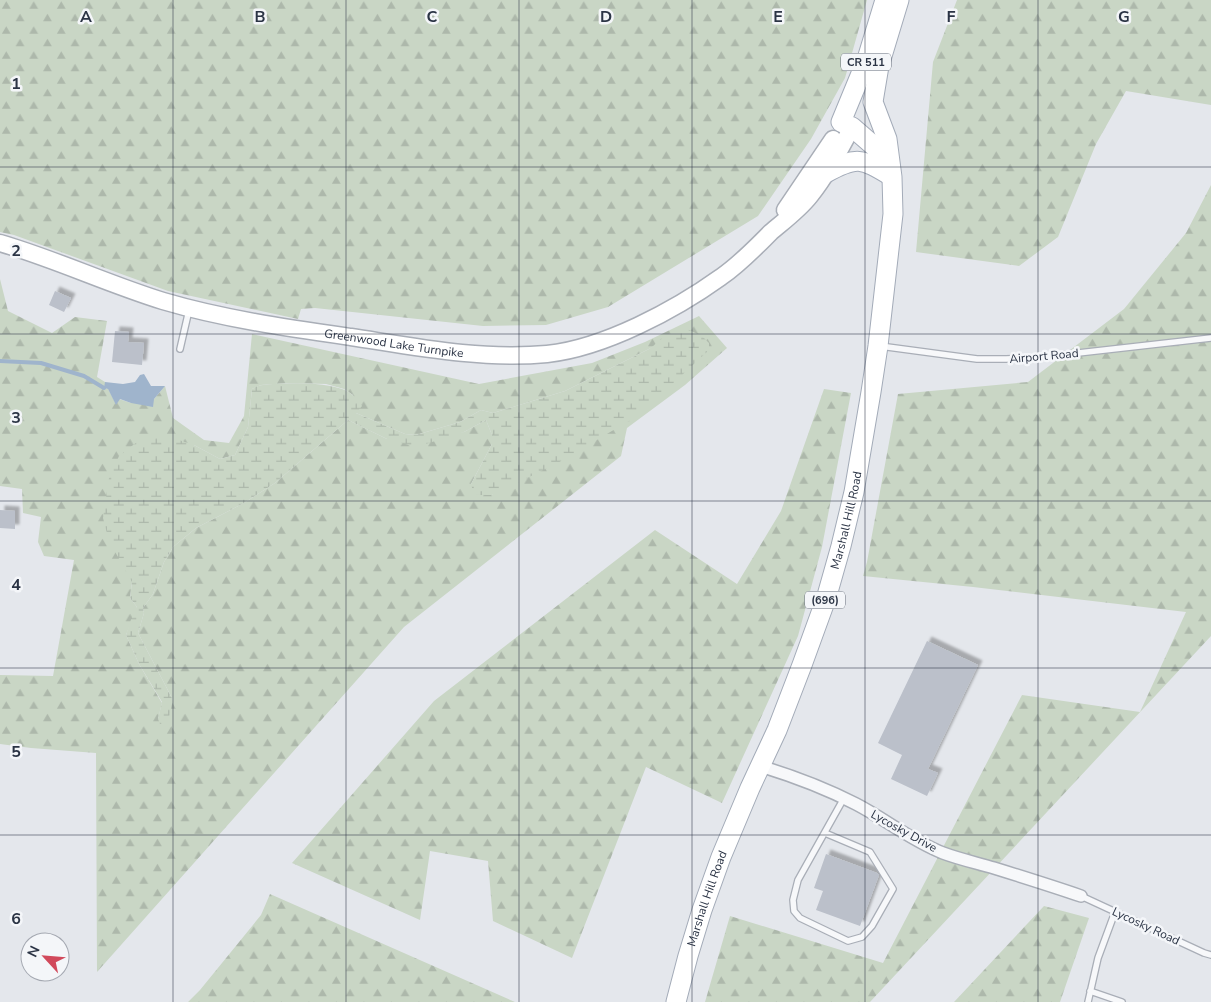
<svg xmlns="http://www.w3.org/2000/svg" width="1211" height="1002" font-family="'Nunito Sans',sans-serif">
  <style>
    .forest { fill: url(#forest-firs); fill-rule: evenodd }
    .wetland { fill: url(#wetland-marsh) }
    .water { fill: #9fb4cc }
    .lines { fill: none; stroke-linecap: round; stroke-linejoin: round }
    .stream { stroke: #9fb4cc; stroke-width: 4 }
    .building { fill: #bbc0ca; filter: url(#shadow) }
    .lane-casing { stroke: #a9aeb7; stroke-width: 8 }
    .street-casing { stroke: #a9aeb7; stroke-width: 14 }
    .secondary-casing { stroke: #a9aeb7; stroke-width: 19 }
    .primary-casing { stroke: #a3abb8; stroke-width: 21 }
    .lane { stroke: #f7f8fa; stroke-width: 5.5 }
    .street { stroke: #f7f8fa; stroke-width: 11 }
    .secondary { stroke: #fff; stroke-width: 16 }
    .primary { stroke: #fff; stroke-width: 19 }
    .grid { fill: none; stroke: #2b3445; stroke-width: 1; stroke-opacity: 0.55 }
    .labels { text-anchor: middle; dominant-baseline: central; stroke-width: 5; stroke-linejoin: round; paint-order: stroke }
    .shield { fill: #f4f6f9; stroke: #676e7b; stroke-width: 1 }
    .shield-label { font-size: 11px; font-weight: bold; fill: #2b3445 }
    .street-label { font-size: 12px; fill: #2b3445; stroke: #f4f6f9 }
    .grid-label { font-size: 16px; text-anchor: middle; font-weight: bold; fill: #2b3445; stroke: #f4f6f9; stroke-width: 5; stroke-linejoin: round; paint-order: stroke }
  </style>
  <defs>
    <pattern id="forest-firs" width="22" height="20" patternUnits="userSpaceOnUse" patternTransform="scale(1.25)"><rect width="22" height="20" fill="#c9d6c5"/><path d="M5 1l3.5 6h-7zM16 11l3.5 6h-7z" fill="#adb8ab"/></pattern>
    <pattern id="wetland-marsh" width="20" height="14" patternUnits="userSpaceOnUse" patternTransform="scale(1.25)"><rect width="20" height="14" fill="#c9d6c5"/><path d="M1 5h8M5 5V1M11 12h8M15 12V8" fill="none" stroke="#adb8ab"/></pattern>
    <filter id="shadow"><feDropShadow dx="4.5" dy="-4.5" stdDeviation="1" flood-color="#0004"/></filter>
  </defs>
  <rect width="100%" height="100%" fill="#e4e7ec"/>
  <path class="forest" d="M0,0h867l-22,78 -34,61 -53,77 -150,91 -62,18 -63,1 -168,-18 -14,1 -3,10 -130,-28 -154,-56 -14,-3z
    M957,0h254v105l-85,-14 -30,53 -38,93 -39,29 -103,-14 17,-190z
    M1211,185v451l-341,366h-165l25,-86 153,47 139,-268 118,17 46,-100 -213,-25 -110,-11 4,-14 31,-168 130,-12 96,-73 62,-76z
    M0,279l8,32 44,22 23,-16 32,4 -10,56 8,5v6l3,1 8,15 3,-5 12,4 23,-4 11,-13 8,32 31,22 25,3 15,-27 8,-82 227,50 113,-21 53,-21 54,-26 28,32 -42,37 -58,43 -6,28 -217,171 -307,345 -1,-219 -65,-5 -31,-4v-69l53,1 21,-116 -30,-4 -6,-14 3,-25 -18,-4 -1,-24 -22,-3zM665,335l-173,160 -21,-11 21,-40v-9l-6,-15 -22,12 -77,7 -39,-19 -73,63 -31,20 -48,25 -23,19 -9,15 -11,32 -10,14 1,5 -6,20 35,67 -15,19 4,-16 -23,-39 -13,-29 11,-28 -7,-9 2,-16 62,-137 26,14 15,-4 13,-28 4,-38 9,-4 29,-2 36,1 18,5 9,6 3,18 49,21 11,1 44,-13 21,-12 12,3 72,-22 86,-43z
    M824,389l27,4 -29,154 -24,89 -76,167 -76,-36 -74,191 -79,-37 -5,-60 -58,-10 -10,69 -128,-57 142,-162 221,-171 82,54 44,-73z
    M270,894l245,108h-327l12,-12 61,-75z
    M1044,906l45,12 -29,84h-106z"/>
  <path class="wetland" d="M687,329l15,7 7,7v7l-70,65 -83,49 -64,31h-18l-3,-11 21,-40v-9l-6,-15 -22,12 -48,15 -29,-8 -39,-19 -73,63 -31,20 -48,25 -23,19 -9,15 -11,32 -10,14 1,5 -6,20 35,67 -5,21 -4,3h-4l-2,-5 4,-17 -23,-38 -13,-29 8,-25 3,-3 -7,-9 2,-16 -23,-41 -6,-23 6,-40 10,-22 18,-14 30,-6 27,9 26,14 15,-4 13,-28 4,-38c4,-2 7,-4 11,-4 20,-3 64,-3 82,5 8,4 12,9 17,16l-6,7 49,21 11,1 44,-13 21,-12 12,3 72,-22 86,-43 14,-13z"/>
  <path class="water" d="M144,374l7,12h14l-11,13 -1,8 -22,-4 -11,-4 -4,6 -8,-16 -4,-1 1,-6 18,2 12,-2 5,-7z"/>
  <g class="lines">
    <path class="stream" d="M0,361l41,2 43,13 20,12"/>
  </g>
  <path class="building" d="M55,291l16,7 -7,14 -15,-7z
    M115,331l14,1 -1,10 16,1 -2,22 -30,-3z
    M0,510l15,1v18l-15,-1z
    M927,641l51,24 -50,104 10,4 -11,23 -36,-17 11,-24 -24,-12z
    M826,854l51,19 2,2 -19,51 -44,-16 7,-19 -9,-3z"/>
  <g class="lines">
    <g class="lane-casing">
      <path id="lane" d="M880,346l97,13h29l28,-1 177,-20
        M180,349l9,-39
        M825,833l45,19 23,37 -21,37 -10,11 -14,4 -48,-23 -6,-7 -1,-11 5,-20 46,-82
        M1081,896l123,57 7,2
        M1090,991l32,11
        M1088,1002l10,-44 17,-46"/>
    </g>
    <g class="street-casing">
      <path id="street" d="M760,766c33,10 65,22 96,38 29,15 56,37 87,49 16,6 34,10 51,15 29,9 58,18 87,28"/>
    </g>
    <g class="secondary-casing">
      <g id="secondary">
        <path d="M785,210l48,-71"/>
        <path id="s1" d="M0,243c55,16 108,41 163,58 61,18 125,27 188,36 65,10 130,23 196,17 57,-6 128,-44 174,-77 19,-13 34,-29 50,-45 13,-11 28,-22 39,-36 17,-21 29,-45 42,-69"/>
      </g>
    </g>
    <g class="primary-casing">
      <g id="primary">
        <path d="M885,0l-18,59 -26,63 11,5 23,20 12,22"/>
        <path d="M874,78l5,-12 20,-66"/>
        <path d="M826,173c31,-17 35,-15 65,3"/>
        <path id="s2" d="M676,1002l12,-46 14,-46 19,-53 29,-69 27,-58 25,-65 24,-66 15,-53 13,-54 17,-100 7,-46 15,-132 -1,-37 -5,-38 -14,-37 6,-36"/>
      </g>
    </g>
    <use href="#lane" class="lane"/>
    <use href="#street" class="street"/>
    <use href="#secondary" class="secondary"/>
    <use href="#primary" class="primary"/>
  </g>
  <path class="grid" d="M173,0v1002M346,0v1002M519,0v1002M692,0v1002M865,0v1002M1038,0v1002M0,167h1211M0,334h1211M0,501h1211M0,668h1211M0,835h1211"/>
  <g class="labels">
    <g class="shield">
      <rect x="841" y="53.5" width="50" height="17" rx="4"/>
      <rect x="805" y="591.5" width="40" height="17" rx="4"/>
    </g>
    <g class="shield-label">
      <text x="866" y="62">CR 511</text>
      <text x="825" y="600">(696)</text>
    </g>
    <g class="street-label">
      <text stroke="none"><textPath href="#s1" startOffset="408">Greenwood Lake Turnpike</textPath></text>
      <text transform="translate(1044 356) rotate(-5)">Airport Road</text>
      <text stroke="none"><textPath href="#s2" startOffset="512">Marshall Hill Road</textPath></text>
      <text transform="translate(904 831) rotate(29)">Lycosky Drive</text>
      <text stroke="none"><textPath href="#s2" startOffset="108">Marshall Hill Road</textPath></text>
      <text transform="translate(1146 926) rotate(25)">Lycosky Road</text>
    </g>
  </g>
  <g class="grid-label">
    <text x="86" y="22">A</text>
    <text x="260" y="22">B</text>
    <text x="432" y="22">C</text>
    <text x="606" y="22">D</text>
    <text x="778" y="22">E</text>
    <text x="951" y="22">F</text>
    <text x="1124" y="22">G</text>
    <text x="16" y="89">1</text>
    <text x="16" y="256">2</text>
    <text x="16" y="423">3</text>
    <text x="16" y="590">4</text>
    <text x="16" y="757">5</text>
    <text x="16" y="924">6</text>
  </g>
  <g transform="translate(45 957) rotate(296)"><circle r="24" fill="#f4f6f9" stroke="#a4a8b1"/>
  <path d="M0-4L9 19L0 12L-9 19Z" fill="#d1495b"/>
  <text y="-8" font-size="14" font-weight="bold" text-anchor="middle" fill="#2b3445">N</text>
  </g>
</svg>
